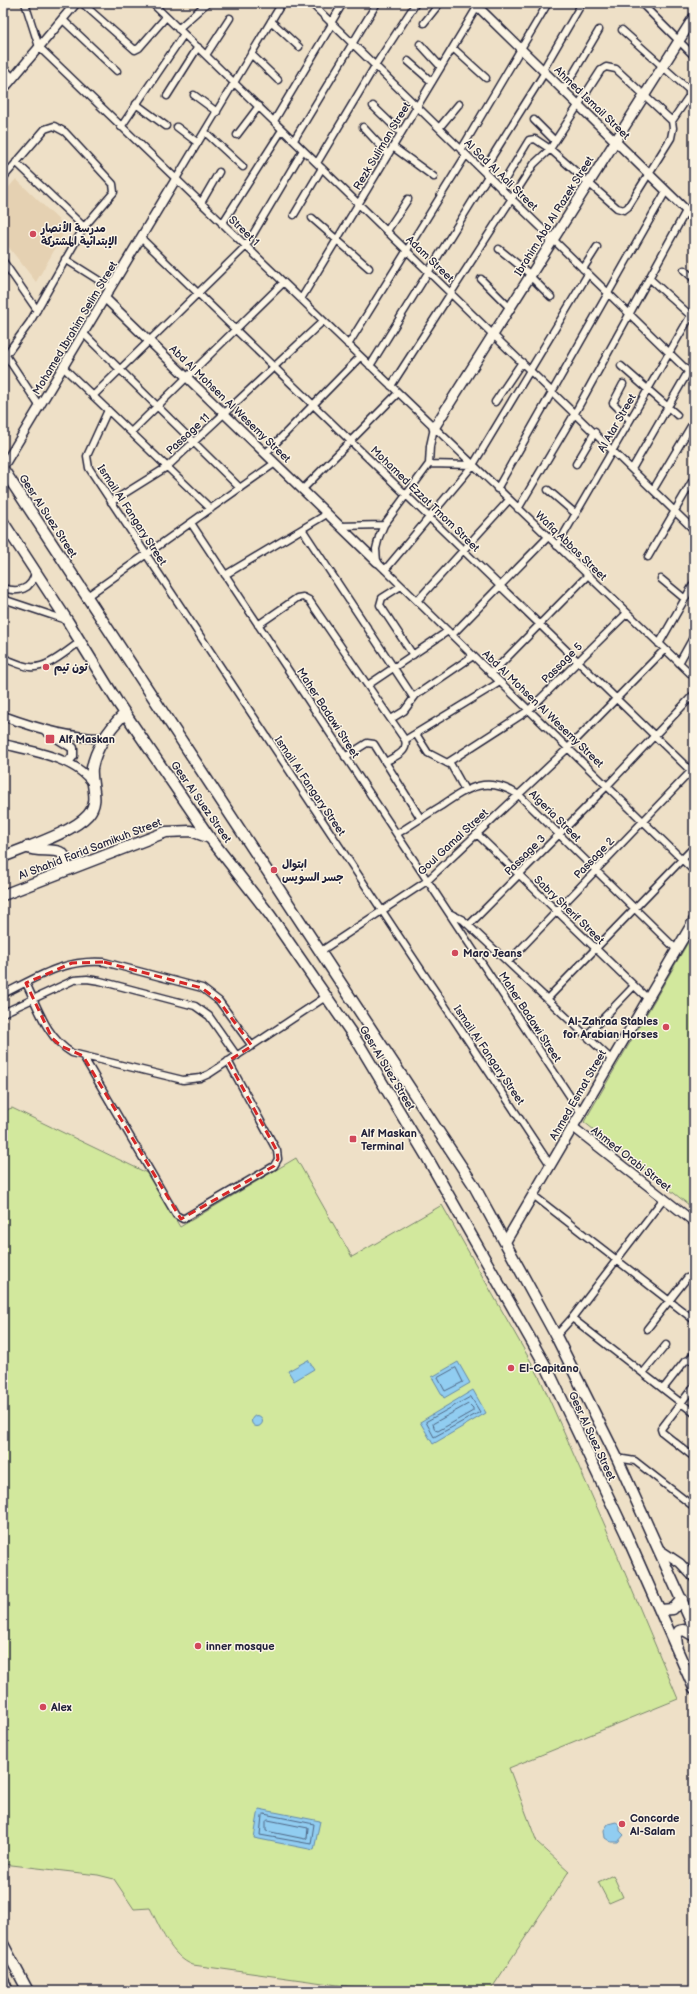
<svg xmlns="http://www.w3.org/2000/svg" width="697" height="1994" font-family="'Balsamiq Sans','Playpen Sans Arabic',sans-serif">
  <style>
    .built { fill: #e5d1b2 }
    .green { fill: #d2e89d; stroke: #7a856c }
    .water { fill: #91cdf1; stroke: #6589a8 }
    .lines { fill: none; stroke-linecap: round; stroke-linejoin: round }
    .shore { stroke: #4e6684; stroke-width: 1 }
    .minor-casing { stroke: #22223b; stroke-width: 9 }
    .tertiary-casing { stroke: #22223b; stroke-width: 11 }
    .secondary-casing { stroke: #22223b; stroke-width: 12 }
    .primary-casing { stroke: #22223b; stroke-width: 13 }
    .minor { stroke: #fcf5e5; stroke-width: 6 }
    .tertiary { stroke: #fcf5e5; stroke-width: 8 }
    .secondary { stroke: #fcf5e5; stroke-width: 9 }
    .primary { stroke: #fcf5e5; stroke-width: 10 }
    .marked { fill: none; stroke: #d62828; stroke-width: 3; stroke-dasharray: 8 5; stroke-linejoin: round }
    .poi-dot { fill: #d1495b; stroke: #fcf5e5; stroke-width: 1.5 }
    .labels { text-anchor: middle; dominant-baseline: central; stroke-width: 3; stroke-linejoin: round; paint-order: stroke }
    .street-label { font-size: 11px; fill: #22223b; stroke: #fcf5e5 }
    .poi-label { font-size: 11px; font-weight: bold; fill: #22223b; stroke: #fcf5e5; text-anchor: start }
  </style>
  <rect width="100%" height="100%" fill="#eee0c7"/>
  <filter id="ink" filterUnits="userSpaceOnUse"><feTurbulence type="fractalNoise" baseFrequency=".025" numOctaves="2"/><feDisplacementMap in="SourceGraphic" scale="8" xChannelSelector="R" yChannelSelector="G"/><feConvolveMatrix kernelMatrix="1 2 1 2 8 2 1 2 1" color-interpolation-filters="sRGB"/></filter>
  <g filter="url(#ink)">
    <path class="built" d="M16,179l51,49 -31,54 -33,-42v-46z"/>
    <path class="green" d="M694,932v277l-110,-87z
      M12,1108l137,66 31,53 116,-69 56,99 90,-52 97,171 67,152 72,171 -169,69 28,74 32,29 -79,120h-109l-188,-26c-22,-8 -33,-38 -43,-57l-16,1 -20,-30 -16,-4 -95,-11v-753z
      M613,1875l10,22 -14,6 -11,-21z"/>
    <path class="water" d="M308,1360l6,9 -20,12 -6,-10z
      M458,1362l12,21 -26,15 -12,-21z
      M473,1390l13,23 -53,31 -13,-22z
      M251.5 1421a5.5 5.5 0 1 1 11 0a5.5 5.5 0 1 1-11 0Z
      M259,1809l61,12 -6,29 -60,-12z
      M616,1822l4,3v6l4,4 -6,7h-7l-6,-4 -1,-8 4,-6z"/>
    <g class="lines">
      <path class="shore" d="M456,1368l7,14 -18,9 -7,-13z
        M471,1397l9,15 -46,25 -8,-15z
        M469,1404l4,4v3l-35,20 -3,-1 -2,-6z
        M264,1814l50,10 -3,20 -51,-9 2,-19z
        M268,1820l40,8 -1,10 -2,1 -39,-8v-9z"/>
      <g class="minor-casing">
        <path id="minor" d="M25,3l14,44 655,630
          M82,3l53,47 4,-2 27,-31
          M152,3l542,527
          M311,3l383,374
          M641,3l53,53
          M62,19l55,52
          M271,21l28,26
          M331,23l12,-20
          M424,23l16,-20
          M178,29l29,-26
          M622,30l67,60v6l-17,25
          M420,44l21,23
          M453,48l33,30
          M251,54l27,26
          M206,55l24,-37
          M408,61l24,21
          M3,67l10,11
          M543,70l39,-67
          M563,91l36,-61
          M194,95l23,17
          M167,96l31,-49
          M136,104l30,22
          M373,106l28,27
          M534,120l21,21
          M274,121l58,-97
          M121,127l63,-93
          M177,127l21,16
          M363,127l25,27
          M439,128l20,-24
          M205,132l38,35
          M237,135l22,-29
          M294,140l83,-137
          M393,147l41,30
          M461,150l87,-147
          M16,162l68,65
          M317,163l58,-97 41,-63
          M483,171l62,-99
          M3,178l42,-49 9,-3 11,6 48,52 1,8 -30,35 -54,95 -24,33
          M176,179l106,-176
          M201,203l18,-31
          M294,215l28,-47
          M312,218l57,50
          M222,224l60,-94
          M387,231l21,-32
          M141,238l553,536
          M499,249l32,26
          M65,259l46,29
          M3,261l34,49
          M583,269l14,-22
          M684,270l10,9
          M530,276l21,21
          M649,278l42,38
          M481,279l29,29
          M301,299l178,-295
          M84,334l156,154
          M348,345l118,-190
          M3,351l37,56
          M370,366l118,-190
          M621,366l56,49
          M64,368l147,141
          M623,384l-10,19 17,17
          M391,386l143,-222 16,-15 51,-79 5,-3 10,2 56,52 1,7 -2,10 -43,69 -4,3 -7,-2 -67,-59 -15,-10 -6,1 -29,48
          M93,396l153,-150 57,-96
          M495,402l27,-40
          M108,410l-21,46 2,12 462,698
          M434,428l-4,18 -1,18 -45,61 -5,12 -3,12 1,13 317,309
          M131,432l152,-149
          M265,454l95,-97
          M429,464l44,1
          M576,464l19,-32
          M632,469l56,-97
          M497,489l169,-298
          M302,490l96,-97
          M548,490l28,24
          M653,490l41,-69
          M111,502l56,-35 156,-146
          M518,509l57,-96 111,-202
          M191,523l390,590
          M339,526l45,-1
          M302,529l111,168
          M557,546l137,-236
          M648,557l46,-79
          M385,570l88,-105 115,-191
          M225,575l102,-61
          M661,579l24,20
          M401,586l-19,12 -2,7 33,50
          M3,588c15,5 29,2 32,-16
          M86,597l189,-134
          M3,599l63,21
          M417,601l92,-101
          M258,625l39,-27 6,-1 6,3 96,140c4,12 -11,17 -20,22
          M452,635l96,-98
          M659,644l35,-61
          M3,658c9,3 18,8 27,9 18,2 36,-16 50,-25
          M679,663l15,-27
          M491,674l97,-99
          M368,685l80,-54
          M391,719l13,-8 12,-16 57,-39
          M416,734l12,19 23,12 14,25
          M405,740l95,-58
          M345,757l22,-14 7,1 47,75
          M447,763l82,-53 98,-97
          M397,834c14,-9 29,-19 44,-28 28,-19 46,-31 78,-11l158,155
          M477,834l171,165
          M449,913l14,7 149,140
          M469,925l138,-139 87,-92
          M321,951l106,-70 141,-133 97,-99
          M508,962l186,-194
          M26,983c12,25 21,55 46,70l111,27 17,-2 9,-4 118,-78
          M3,994c35,-17 60,-35 101,-32l98,26 17,13 33,45
          M547,999l147,-152
          M3,1013l71,-33 13,-1 13,2 95,25 14,10 28,40
          M586,1036l48,-50
          M83,1056l93,159 7,4 91,-53 4,-7 -1,-8 -49,-90
          M533,1195l161,125
          M572,1318l122,95
          M647,1329l40,-51
          M556,1336l16,-18 92,-120
          M643,1373l23,-28
          M663,1389l22,-28 4,-1 5,-6
          M691,1455l-29,-23 -1,-3 33,-43
          M617,1458l18,3 59,46"/>
      </g>
      <g class="tertiary-casing">
        <path id="tertiary" d="M474,3l220,215
          M3,90l73,-87
          M105,298l272,264
          M3,467l173,-288
          M3,716c30,11 69,23 101,22
          M46,731l27,17v8l-5,6
          M3,744c29,7 74,14 90,40
          M573,1127l121,95
          M659,1549l21,14 14,15"/>
      </g>
      <g class="secondary-casing">
        <path id="secondary" d="M434,428l260,-411
          M506,1241l188,-321"/>
      </g>
      <g class="primary-casing">
        <path id="primary" d="M3,469l470,715 83,152 61,122 77,170
          M3,522l64,98 51,83 92,135 60,77 89,129 69,115 120,211 78,164 68,154
          M26,847c15,8 40,-4 40,16l-6,9
          M3,857c23,-10 69,-24 85,-42 13,-15 2,-30 4,-47 4,-22 18,-40 33,-55
          M3,895l163,-63 25,-1 19,7
          M660,1610l13,-1 9,-10
          M677,1645l-1,-8 3,-6 5,-1 10,6
          M3,1944l25,47
          M3,1980l5,11"/>
      </g>
      <use href="#minor" class="minor"/>
      <use href="#tertiary" class="tertiary"/>
      <use href="#secondary" class="secondary"/>
      <use href="#primary" class="primary"/>
    </g>
  </g>
  <path class="marked" d="M104,962l98,26 17,13 33,45 -24,15 49,90 1,8 -4,7 -93,53 -98,-163 -22,-10 -9,-8 -26,-55 46,-20z"/>
  <g class="poi-dot">
    <circle cx="33" cy="234" r="4"/>
    <circle cx="46" cy="667" r="4"/>
    <rect x="45" y="734" width="10" height="10" rx="2"/>
    <circle cx="274" cy="870" r="4"/>
    <circle cx="455" cy="953" r="4"/>
    <circle cx="666" cy="1027" r="4"/>
    <rect x="349" y="1135" width="8" height="8" rx="2"/>
    <circle cx="511" cy="1368" r="4"/>
    <circle cx="198" cy="1646" r="4"/>
    <circle cx="43" cy="1707" r="4"/>
    <circle cx="622" cy="1824" r="4"/>
  </g>
  <g class="labels">
    <g class="street-label">
      <text transform="translate(592 103) rotate(44)">Ahmed Ismail Street</text>
      <text transform="translate(382 146) rotate(-59)">Rezk Suliman Street</text>
      <text transform="translate(501 175) rotate(44)">Al Sad Al Aali Street</text>
      <text transform="translate(554 216) rotate(-58)">Ibrahim Abd Al Razek Street</text>
      <text transform="translate(244 231) rotate(44)">Street 1</text>
      <text transform="translate(430 259) rotate(44)">Adam Street</text>
      <text transform="translate(75 328) rotate(-59)">Mohamed Ibrahim Selim Street</text>
      <text transform="translate(230 404) rotate(44)">Abd Al Mohsen Al Wesemy Street</text>
      <text transform="translate(617 423) rotate(-60)">Al Atar Street</text>
      <text transform="translate(188 434) rotate(-43)">Passage 11</text>
      <text transform="translate(425 499) rotate(44)">Mohamed Ezzat Tmom Street</text>
      <text transform="translate(132 515) rotate(57)">Ismail Al Fangary Street</text>
      <text transform="translate(48 516) rotate(57)">Gesr Al Suez Street</text>
      <text transform="translate(571 546) rotate(44)">Wafiq Abbas Street</text>
      <text transform="translate(562 663) rotate(-45)">Passage 5</text>
      <text transform="translate(543 709) rotate(44)">Abd Al Mohsen Al Wesemy Street</text>
      <text transform="translate(328 713) rotate(57)">Maher Badawi Street</text>
      <text transform="translate(310 786) rotate(56)">Ismail Al Fangary Street</text>
      <text transform="translate(201 802) rotate(55)">Gesr Al Suez Street</text>
      <text transform="translate(555 816) rotate(45)">Algeria Street</text>
      <text transform="translate(453 842) rotate(-43)">Goul Gamal Street</text>
      <text transform="translate(90 849) rotate(-21)">Al Shahid Farid Samikuh Street</text>
      <text transform="translate(525 855) rotate(-45)">Passage 3</text>
      <text transform="translate(594 858) rotate(-46)">Passage 2</text>
      <text transform="translate(569 910) rotate(44)">Sabry Sherif Street</text>
      <text transform="translate(530 1017) rotate(57)">Maher Badawi Street</text>
      <text transform="translate(489 1055) rotate(56)">Ismail Al Fangary Street</text>
      <text transform="translate(387 1068) rotate(59)">Gesr Al Suez Street</text>
      <text transform="translate(578 1095) rotate(-60)">Ahmed Esmat Street</text>
      <text transform="translate(631 1159) rotate(38)">Ahmed Orabi Street</text>
      <text transform="translate(592 1436) rotate(65)">Gesr Al Suez Street</text>
    </g>
    <g class="poi-label">
      <text x="41" y="228">مدرسة الأنصار<tspan x="41" dy="13">الإبتدائية المشتركة</tspan></text>
      <text x="54" y="667">تون تيم</text>
      <text x="59" y="739">Alf Maskan</text>
      <text x="282" y="864">ابتوال<tspan x="282" dy="13">جسر السويس</tspan></text>
      <text x="463" y="953">Maro Jeans</text>
      <text x="658" y="1021" text-anchor="end">Al-Zahraa Stables<tspan x="658" dy="13">for Arabian Horses</tspan></text>
      <text x="361" y="1133">Alf Maskan<tspan x="361" dy="13">Terminal</tspan></text>
      <text x="519" y="1368">El-Capitano</text>
      <text x="206" y="1646">inner mosque</text>
      <text x="51" y="1707">Alex</text>
      <text x="630" y="1818">Concorde<tspan x="630" dy="13">Al-Salam</tspan></text>
    </g>
  </g>
  <rect width="697" height="1994" fill="none" stroke="#fcf5e5" stroke-width="16"/>
  <rect x="8" y="8" width="681" height="1978" fill="none" stroke="#22223b" stroke-width="1.5" filter="url(#ink)"/>
</svg>
